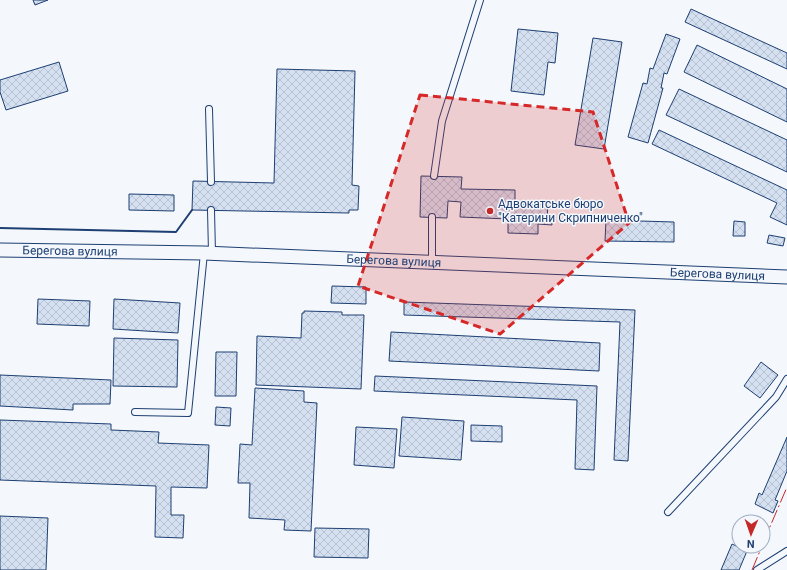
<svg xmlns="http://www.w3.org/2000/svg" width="787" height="570" font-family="Roboto,sans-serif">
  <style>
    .building { fill: url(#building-cross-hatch); stroke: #1d3f73 }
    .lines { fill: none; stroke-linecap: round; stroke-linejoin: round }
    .lane-casing { stroke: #1d3f73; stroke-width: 8 }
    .street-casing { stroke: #1d3f73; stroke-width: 15 }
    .lane { stroke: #f4f7fb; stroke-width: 6 }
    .street { stroke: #f4f7fb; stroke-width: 13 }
    .wall { stroke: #1d3f73; stroke-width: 2 }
    .power { stroke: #c62828; stroke-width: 1; stroke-dasharray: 14 3 2 3; stroke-linecap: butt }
    .marked { fill: #d62828; fill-opacity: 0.2; stroke: #d62828; stroke-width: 3; stroke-dasharray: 8 5; stroke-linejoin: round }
    .poi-dot { fill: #c62828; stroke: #f4f7fb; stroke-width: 1.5 }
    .labels { text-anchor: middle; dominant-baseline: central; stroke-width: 3; stroke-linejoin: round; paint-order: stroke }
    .poi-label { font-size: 12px; fill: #1d3f73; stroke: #f4f7fb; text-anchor: start }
    .street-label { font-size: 12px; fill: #1d3f73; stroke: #f4f7fb }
  </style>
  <defs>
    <pattern id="building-cross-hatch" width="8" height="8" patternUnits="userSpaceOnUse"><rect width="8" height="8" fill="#d5e0f0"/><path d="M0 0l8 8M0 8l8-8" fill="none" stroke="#b6c1d1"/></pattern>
  </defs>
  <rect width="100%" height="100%" fill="#f4f7fb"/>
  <path class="building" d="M33,0h15l-13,5z
    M691,9l96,44v16l-102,-47z
    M518,29l40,4 -3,30 -7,-1 -4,33 -33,-4z
    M666,34l14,5 -13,35 -3,-1 -3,15h2l-15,55 -20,-6 15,-54 4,1 3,-16 3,1z
    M593,38l29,4 -18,107 -29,-4z
    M697,45l90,44v33l-103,-50z
    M59,62l9,29 -62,19 -6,-18v-12z
    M277,69l78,2 -3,114 7,1 -1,24h-9v3l-157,-3 1,-29 81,2z
    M679,89l108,51v32l-121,-57z
    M659,130l128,60v35l-17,-8 7,-14 -125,-59z
    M421,176l41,1 -1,12 54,1v14l33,1 -1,13h5v7l-14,-1v10l-30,-1v-14l-48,-2 1,-15 -13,-1 -1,17 -27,-1z
    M129,194l45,1v16l-45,-1z
    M606,220l68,2v20l-69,-1z
    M734,221l11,1v14h-12z
    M769,235l16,3 -2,8 -16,-3z
    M332,286l34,1v17l-35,-1z
    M38,299l52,2 -1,25 -52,-2z
    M114,299l66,4 -2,30 -65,-4z
    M404,302l231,8 -7,151 -14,-1 6,-138 -216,-7z
    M304,311l38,1v3h22l-3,74 -105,-4 1,-49 44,2 1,-25h2z
    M391,332l209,11 -1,28 -210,-10z
    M114,338l64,2 -1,47 -64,-1z
    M216,352h21l-1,44h-21z
    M761,362l17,13 -18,23 -16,-12z
    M0,375l111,5 -1,24h-37v6l-73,-4z
    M375,376l222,10 -3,84 -19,-1 2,-69 -203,-9z
    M255,388l49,3v11l13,1 -6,128 -27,-1 1,-10 -36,-2 1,-35h-12l2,-39 12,1z
    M216,407l15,1 -1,18 -15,-1z
    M402,417l62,4 -3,39 -62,-4z
    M0,420l111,4v6l48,2 -1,11 51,2 -2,43 -36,-1v28h13l-1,23 -28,-1 1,-51 -156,-6z
    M471,425l31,1v16l-31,-1z
    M356,427l41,2 -3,39 -40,-3z
    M787,437v34l-12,29 3,1 -5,12 -18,-9 4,-11 3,2z
    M0,516l48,2 -2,52h-46z
    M315,528l54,1 -1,29 -54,-1z
    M732,544l15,7 -8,19h-18z"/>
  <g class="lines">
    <g class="lane-casing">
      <path id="lane" d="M209,109l2,73
        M434,176l8,-55 38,-121
        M211,210l1,43
        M432,217v45
        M135,412l53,1 16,-160
        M668,512l108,-115 11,-18
        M757,570l30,-19"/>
    </g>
    <g class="street-casing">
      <g id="street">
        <path id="s1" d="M0,250l204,3 583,24"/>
      </g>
    </g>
    <use href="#lane" class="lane"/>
    <use href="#street" class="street"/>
    <path class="wall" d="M0,228l176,4 16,-22"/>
    <path class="power" d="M763,543l24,-56
      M752,570l10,-24"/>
  </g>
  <path class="marked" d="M420,95l173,17 36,111 -129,111 -142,-48z"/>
  <circle class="poi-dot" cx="490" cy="211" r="4"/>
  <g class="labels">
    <g class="poi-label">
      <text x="498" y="204">Адвокатське бюро<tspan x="498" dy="14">"Катерини Скрипниченко"</tspan></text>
    </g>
    <g class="street-label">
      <text stroke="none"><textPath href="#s1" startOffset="70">Берегова вулиця</textPath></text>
      <text stroke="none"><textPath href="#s1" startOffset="394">Берегова вулиця</textPath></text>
      <text stroke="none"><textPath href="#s1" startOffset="718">Берегова вулиця</textPath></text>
    </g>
  </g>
  <g transform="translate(751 534) rotate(182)"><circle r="19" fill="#f4f7fb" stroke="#9eadc5"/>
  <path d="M0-3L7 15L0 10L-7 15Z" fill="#c62828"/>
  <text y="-6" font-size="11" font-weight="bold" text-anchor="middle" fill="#1d3f73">N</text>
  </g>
</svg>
